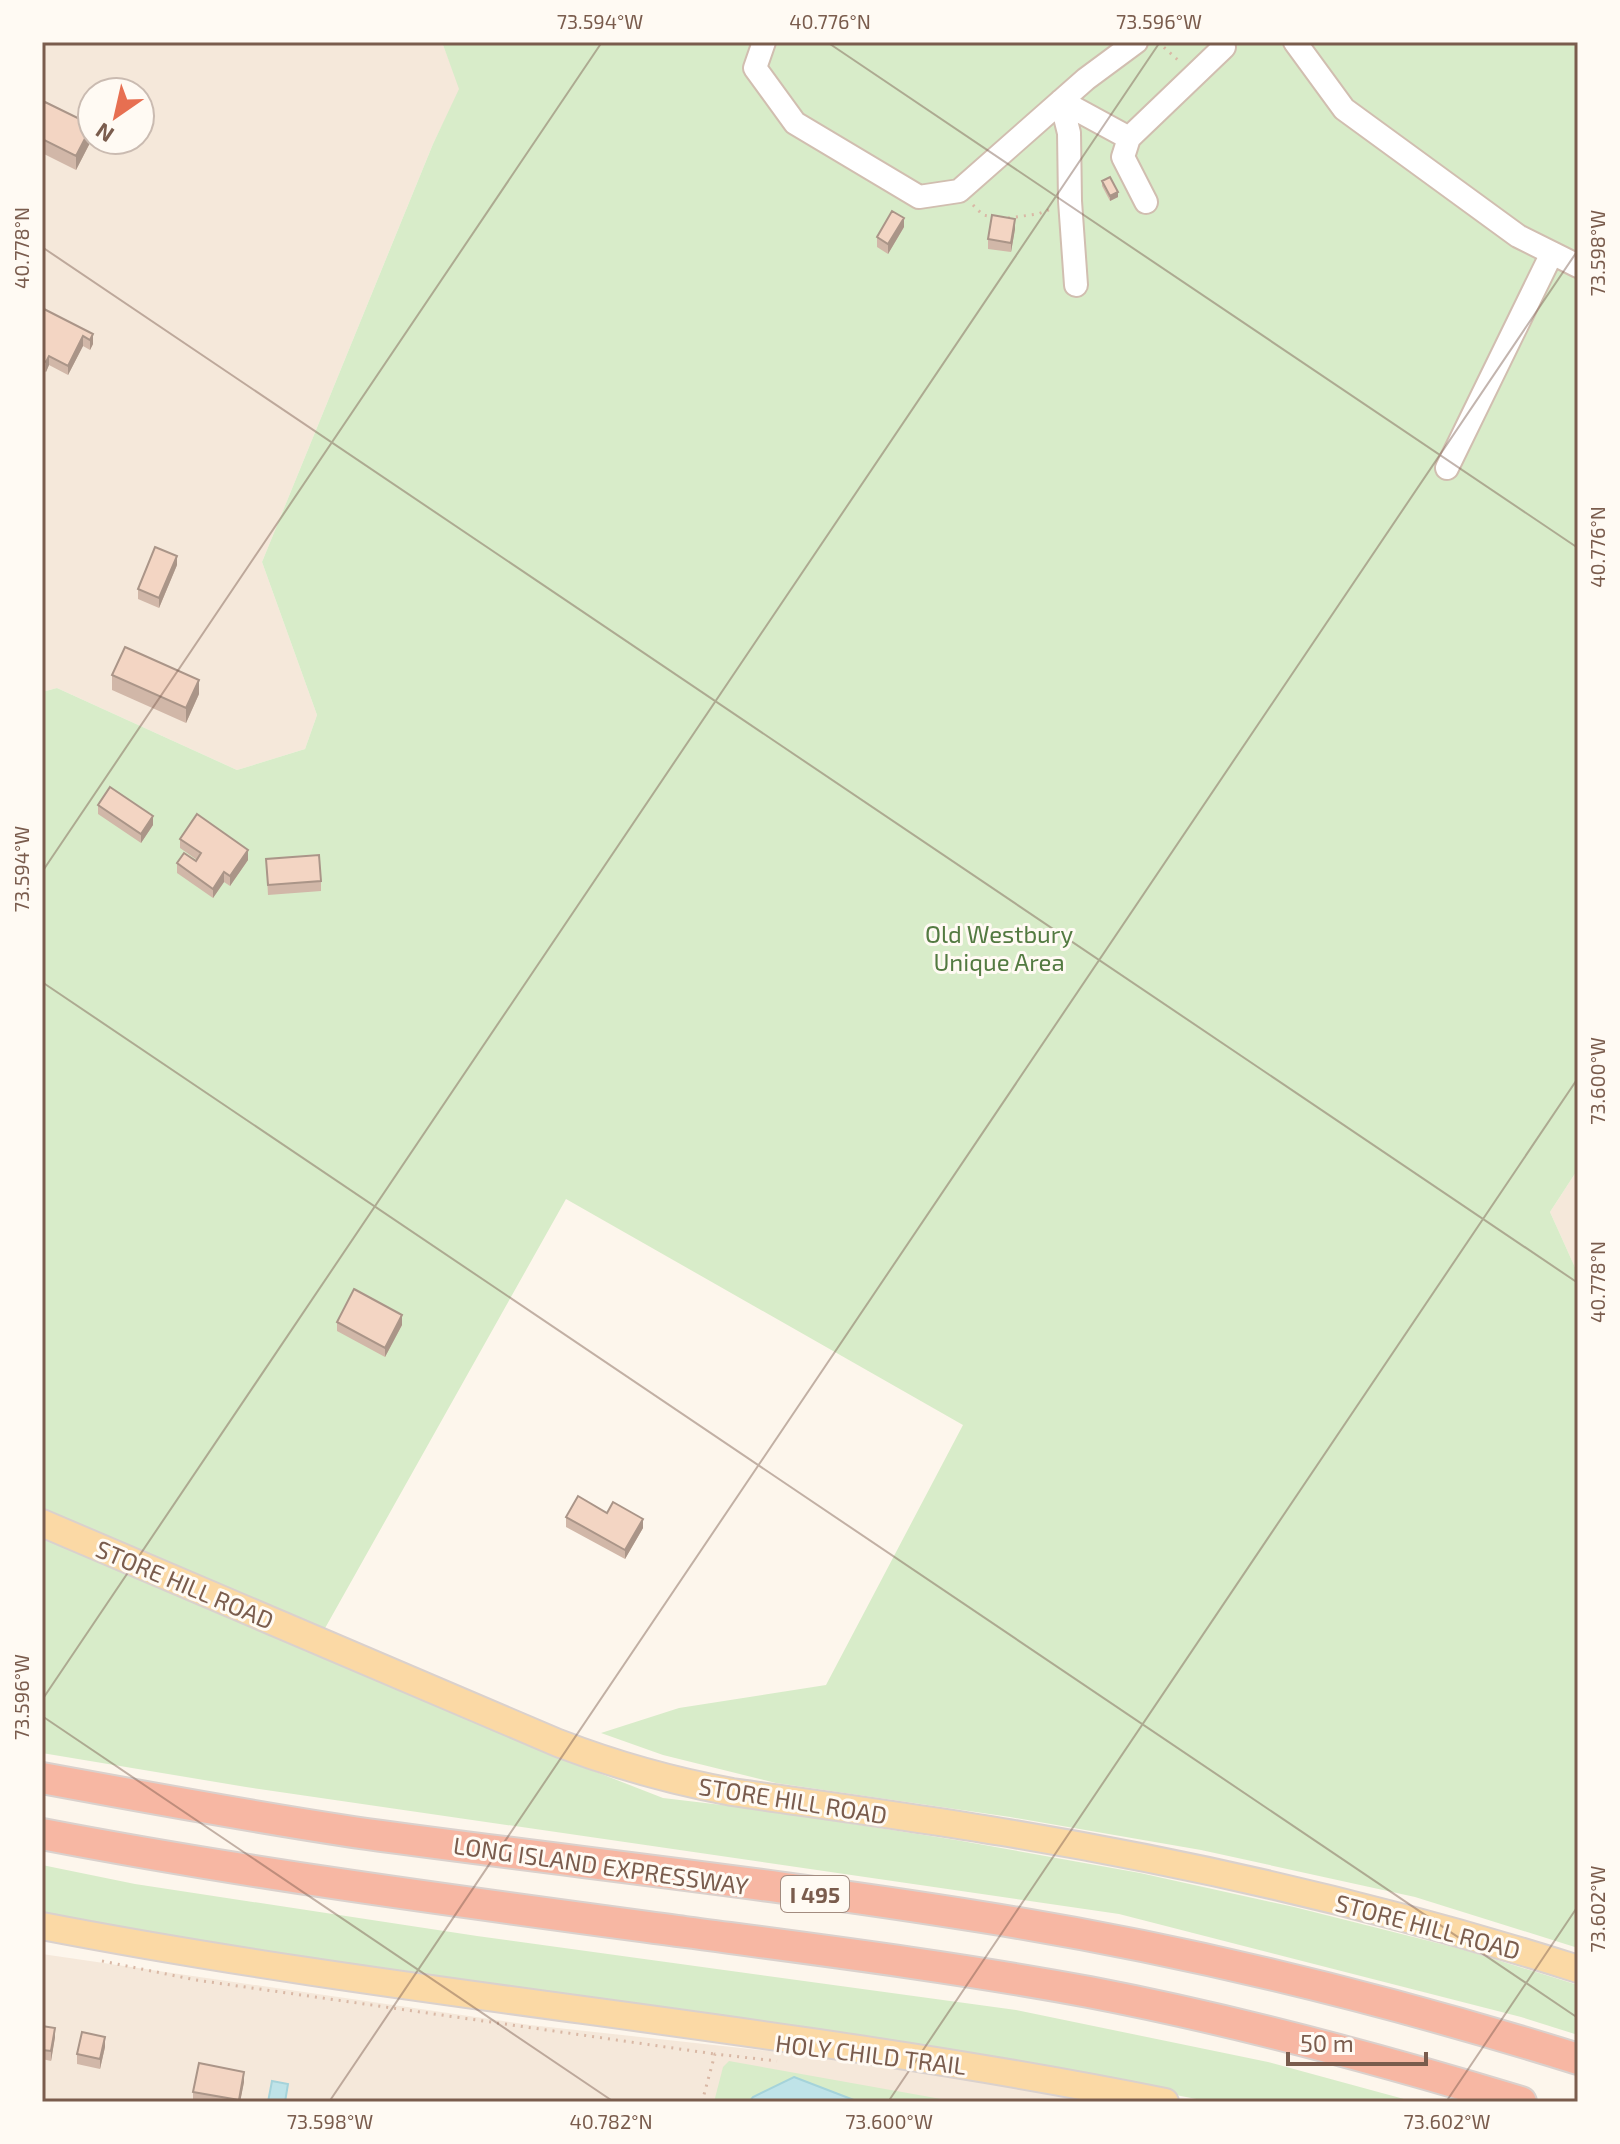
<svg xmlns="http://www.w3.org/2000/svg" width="1620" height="2144" font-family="'Exo 2',sans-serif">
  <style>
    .residential { fill: #f5e8da; fill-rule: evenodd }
    .green { fill: #d8ecc9 }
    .water { fill: #bfe3e8; stroke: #a5d3da; stroke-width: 2 }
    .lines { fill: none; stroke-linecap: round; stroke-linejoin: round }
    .minor-casing { stroke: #d1beb0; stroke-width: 26 }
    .major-casing { stroke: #dad1cd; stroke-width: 30 }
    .highway-casing { stroke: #dad1cd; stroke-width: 34 }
    .path { stroke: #d9b8a5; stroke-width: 3; stroke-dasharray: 2 6; stroke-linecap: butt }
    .minor { stroke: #fff; stroke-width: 22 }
    .major { stroke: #fbd9a5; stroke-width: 26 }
    .highway { stroke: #f7b7a3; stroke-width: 30 }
    .wall { fill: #d1b7a8 }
    .shaded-wall { fill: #aa9588 }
    .building { fill: #f3d5c3; stroke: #aa9588; stroke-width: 2 }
    .ticks { fill: none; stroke: #7a5c4d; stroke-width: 2; stroke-opacity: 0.45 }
    .labels { text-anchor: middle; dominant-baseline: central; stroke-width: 6; stroke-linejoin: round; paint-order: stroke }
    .shield { fill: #fffaf3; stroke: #a28b7f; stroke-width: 2 }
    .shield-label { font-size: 22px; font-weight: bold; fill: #7a5c4d }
    .park-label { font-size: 24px; fill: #537a41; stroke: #fffaf3 }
    .street-label { font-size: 24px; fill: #7a5c4d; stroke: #fffaf3 }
    .neatline { fill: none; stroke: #7a5c4d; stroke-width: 3 }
    .ticks-label { font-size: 20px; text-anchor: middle; fill: #7a5c4d }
  </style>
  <rect width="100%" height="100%" fill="#fdf6ec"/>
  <path class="residential" d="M42,42h400l18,47 -27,55 -171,418 55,153 -12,34 -68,21 -180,-82 -15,4zM92,92h48v48h-48z
    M1578,1169v105l-28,-62z
    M42,1954l488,71 433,47 131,30h-1052z"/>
  <path class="green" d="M442,42h1136v1127l-28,43 28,62v674l-163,-51 -214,-47 -191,-33 -234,-34 -113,-28 -62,-22 78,-25 147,-23 137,-260 -397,-226 -242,431 -282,-121v-817l15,-4 180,82 68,-21 12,-34 -55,-153 171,-418 26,-55z
    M42,1538l508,216 113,44 101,12 192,30 184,33 154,34 171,43 113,35v50l-57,-18 -402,-103 -873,-127 -204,-34z
    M42,1865l93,19 342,52 539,74 252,52 147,40h-203l-208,-40 -536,-75 -426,-70z
    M729,2061l229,41h-99l-65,-24 -41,19 -4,5h-35l9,-35z"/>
  <path class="water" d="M794,2077l65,25h-110l4,-5z
    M272,2081l16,3 -3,18h-17z"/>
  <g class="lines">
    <g class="minor-casing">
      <path id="minor" d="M764,42l-9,26 40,55 124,74 40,-6 127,-112 50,-37
        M1295,42l49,67 174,127 60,30
        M1061,101l8,32 1,68 6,84
        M1061,101l68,37
        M1146,202l-23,-45 6,-19 95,-91
        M1447,468l105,-215"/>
    </g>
    <g class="major-casing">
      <path id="major" d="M42,1523l516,220c57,22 114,38 174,49 90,13 180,25 270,40 194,32 388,77 576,137
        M42,1926c372,72 752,101 1123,176"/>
    </g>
    <g class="highway-casing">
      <path id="highway" d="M42,1778c108,20 216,40 325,56 205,28 411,50 615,83 202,32 401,81 596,142
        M42,1834c213,41 428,69 643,98 135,18 270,35 404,60 146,28 290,67 432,110"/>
    </g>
    <path class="path" d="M1158,42l21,19
      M973,205l10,10 10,2
      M1008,218l30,-4 13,-5
      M102,1961l94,19 519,74
      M702,2102l13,-48 62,7"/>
    <use href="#minor" class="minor"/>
    <use href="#major" class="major"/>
    <use href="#highway" class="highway"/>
  </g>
  <path class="wall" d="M42,108l50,31 -16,31 -34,-17z
    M1102,181l16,16 -8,4 -8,-15z
    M904,227l-16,27 -11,-7v-10z
    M1015,229l-4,23 -23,-3v-10z
    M42,308l51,26v10l-3,6 -7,-4 -15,29 -19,-10 -3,7 -4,-2z
    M177,565l-18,43 -21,-9v-10z
    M112,675l87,19 -13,29 -74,-33z
    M98,805l55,20 -12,18 -43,-29z
    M180,839l68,21 -18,26 -6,-4 -11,16 -36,-25v-10l20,-3 -17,-12z
    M266,859l55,22v10l-53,4z
    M337,1322l65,3 -17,32 -48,-26z
    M607,1513l36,15 -18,31 -59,-32v-10z
    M42,2026l13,11 -4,24 -9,-2z
    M105,2047l-5,22 -23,-5v-10z
    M244,2082l-4,20 -47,-1v-9z"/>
  <path class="shaded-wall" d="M92,125v14l-16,31v-14z
    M1118,192v5l-8,4v-5z
    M904,218v9l-16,27v-10z
    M1015,219v10l-4,23v-9z
    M93,334v10l-3,6v-10z
    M83,336v10l-15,29v-9z
    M49,356v9l-3,7v-10z
    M177,556v9l-18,43v-10z
    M199,680v14l-13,29v-15z
    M153,816v9l-12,18v-9z
    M248,850v10l-18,26v-10z
    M224,872v10l-11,16v-9z
    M402,1315v10l-17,32v-9z
    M643,1519v9l-18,31v-9z
    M55,2028v9l-4,24v-10z
    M105,2037v10l-5,22v-10z
    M244,2072v10l-4,20h-1z"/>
  <path class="building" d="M45,102l47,23 -16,31 -34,-17v-31z
    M1110,177l8,15 -8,4 -8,-15z
    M892,211l12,7 -16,26 -11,-7z
    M992,215l23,4 -4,24 -23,-4z
    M42,308l51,26 -3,6 -7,-4 -15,30 -19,-10 -3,6 -4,-2z
    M155,547l22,9 -18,42 -21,-9z
    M125,647l74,33 -13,28 -74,-33z
    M110,787l43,29 -12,18 -43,-29z
    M197,814l51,36 -18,26 -6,-4 -11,17 -36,-26 7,-10 12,8 5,-8 -21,-14z
    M319,855l2,26 -53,4 -2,-26z
    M354,1289l48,26 -17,33 -48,-26z
    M578,1496l29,17 6,-11 30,17 -18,31 -59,-33z
    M42,2026l13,2 -4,23 -9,-1z
    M82,2032l23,5 -5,22 -23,-5z
    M199,2063l45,9 -5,28 -46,-8z"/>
  <path class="ticks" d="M827,42l751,506M42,44l1,-2M42,247l1536,1036M42,872l560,-830M42,982l1536,1036M42,1700l1118,-1658M42,1716l572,386M329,2102l1249,-1852M888,2102l690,-1024M1446,2102l132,-196"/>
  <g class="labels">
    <rect class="shield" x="781" y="1876" width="68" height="36" rx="6"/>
    <g class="shield-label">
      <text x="815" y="1894">I 495</text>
    </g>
    <g class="park-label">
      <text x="999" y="933">Old Westbury<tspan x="999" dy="28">Unique Area</tspan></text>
    </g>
    <g class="street-label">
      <text transform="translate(185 1584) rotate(23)">STORE HILL ROAD</text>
      <text transform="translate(793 1800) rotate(9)">STORE HILL ROAD</text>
      <text transform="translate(601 1865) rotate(8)">LONG ISLAND EXPRESSWAY</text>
      <text transform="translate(1428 1926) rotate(15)">STORE HILL ROAD</text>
      <text transform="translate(871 2054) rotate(7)">HOLY CHILD TRAIL</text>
    </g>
  </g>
  <rect width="1620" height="2144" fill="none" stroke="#fffaf3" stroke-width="88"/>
  <g transform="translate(116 116) rotate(214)"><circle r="38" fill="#fffaf3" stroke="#cabbb1" stroke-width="2"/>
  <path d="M0-6L14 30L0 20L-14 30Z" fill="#e76f51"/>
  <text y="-12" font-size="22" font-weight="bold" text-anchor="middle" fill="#7a5c4d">N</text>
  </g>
  <path d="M1288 2052v12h138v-12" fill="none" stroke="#7a5c4d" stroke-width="4"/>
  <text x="1300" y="2052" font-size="24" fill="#7a5c4d" stroke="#fffaf3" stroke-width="6" paint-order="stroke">50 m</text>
  <rect x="44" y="44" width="1532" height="2056" class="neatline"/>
  <g class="ticks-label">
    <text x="600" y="29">73.594°W</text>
    <text x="830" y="29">40.776°N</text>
    <text x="1159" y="29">73.596°W</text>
    <text transform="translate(22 248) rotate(-90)" y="7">40.778°N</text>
    <text transform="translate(1598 253) rotate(-90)" y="7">73.598°W</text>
    <text transform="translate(1598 547) rotate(-90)" y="7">40.776°N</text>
    <text transform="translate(22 869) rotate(-90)" y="7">73.594°W</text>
    <text transform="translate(1598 1081) rotate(-90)" y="7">73.600°W</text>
    <text transform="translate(1598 1282) rotate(-90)" y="7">40.778°N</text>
    <text transform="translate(22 1697) rotate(-90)" y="7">73.596°W</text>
    <text transform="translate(1598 1909) rotate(-90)" y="7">73.602°W</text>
    <text x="330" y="2129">73.598°W</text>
    <text x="611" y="2129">40.782°N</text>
    <text x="889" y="2129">73.600°W</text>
    <text x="1447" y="2129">73.602°W</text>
  </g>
</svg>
